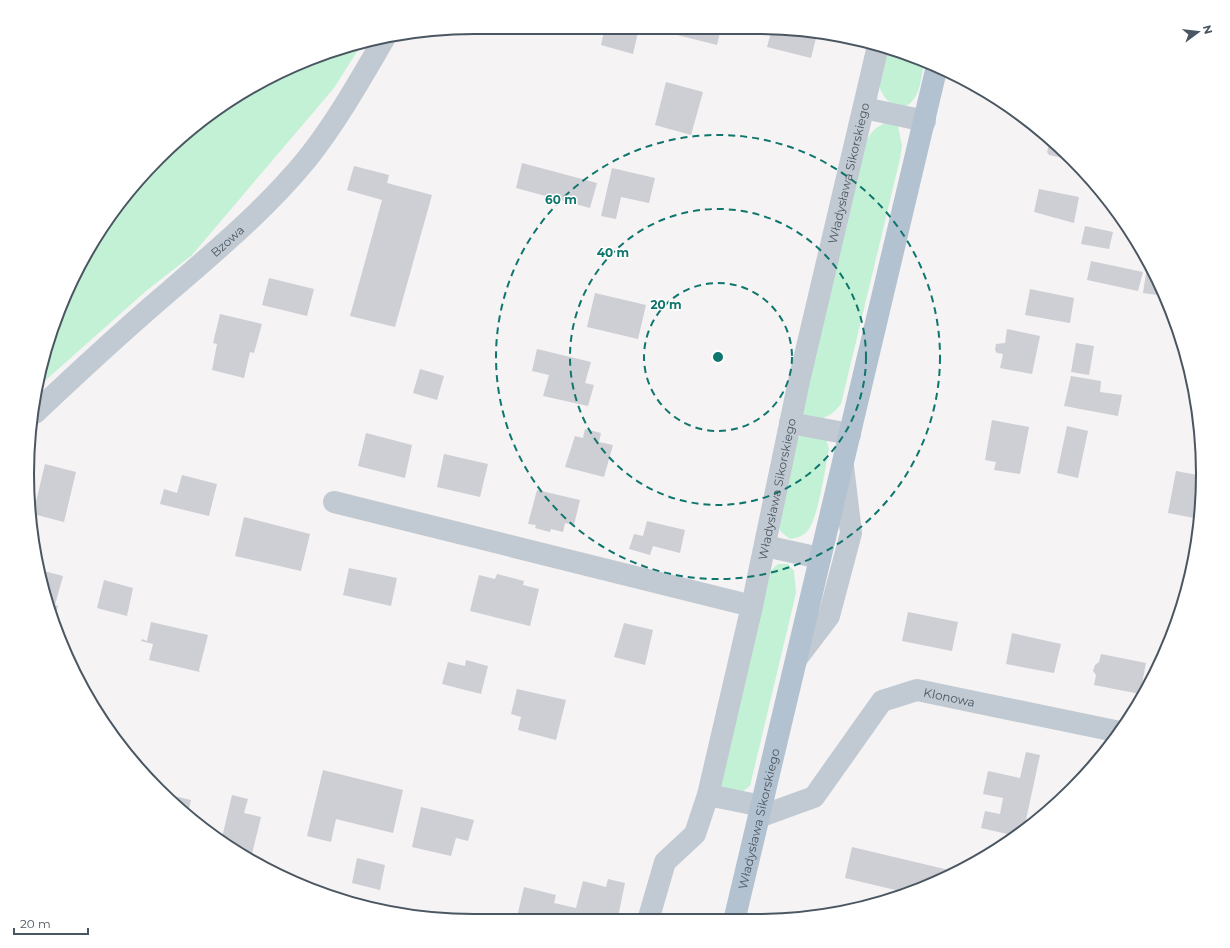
<svg xmlns="http://www.w3.org/2000/svg" width="1230" height="948" font-family="Montserrat,sans-serif">
  <style>
    .green { fill: #c3f1d5 }
    .building { fill: #cdcfd5 }
    .lines { fill: none; stroke-linecap: round; stroke-linejoin: round }
    .minor { stroke: #c1cad2; stroke-width: 22 }
    .major { stroke: #b3c2d1; stroke-width: 22 }
    .ring { fill: none; stroke: #0f766e; stroke-width: 2; stroke-dasharray: 7 5 }
    .labels { text-anchor: middle; dominant-baseline: central; stroke-width: 3; stroke-linejoin: round; paint-order: stroke }
    .street-label { font-size: 12px; fill: #4a5661; stroke: #fff }
    .rim { fill: none; stroke: #4a5661; stroke-width: 2 }
    .centre { fill: #0f766e; stroke: #fff; stroke-width: 2 }
    .ring-label { font-size: 12px; text-anchor: middle; font-weight: bold; fill: #0f766e; stroke: #fff; stroke-width: 3; stroke-linejoin: round; paint-order: stroke }
  </style>
  <rect width="100%" height="100%" fill="#f5f3f3"/>
  <path class="green" d="M358,42h5l-29,46 -142,167 -46,36 -108,96 4,-28 45,-108 71,-93 92,-71z
    M887,48l12,3 25,10c-2,12 -3,29 -11,39 -11,15 -29,2 -33,-12 -3,-12 4,-28 7,-40z
    M888,122l10,4 4,20 -2,13 -59,245c-10,13 -23,20 -38,10l22,-114 37,-151c8,-15 10,-21 26,-27z
    M802,435l24,4 3,10c-4,20 -10,64 -20,80 -5,7 -11,9 -19,10l-10,-8 -2,-13 18,-79z
    M778,564h10l6,7 2,22 -46,193 -9,7 -23,-3 49,-216z"/>
  <path class="building" d="M605,27l34,1 -6,26 -32,-9z
    M675,28h46l-4,17 -44,-11z
    M772,28h13l32,6 -6,24 -44,-11z
    M666,82l37,10 -12,43 -36,-10z
    M1041,132l9,8 21,20 -22,-5 -2,-3 3,-11 -6,-1z
    M522,163l75,20 -7,25 -74,-20z
    M354,166l35,9 -2,8 45,12 -37,132 -45,-11 32,-116 -35,-10z
    M612,168l43,10 -6,25 -28,-6 -5,22 -15,-3z
    M1039,189l40,8 -5,26 -40,-11z
    M1085,226l28,6 -4,17 -28,-5z
    M1091,261l52,11 -5,19 -51,-11z
    M1147,267h3l15,29 -22,-3z
    M269,278l45,11 -7,27 -45,-11z
    M1030,289l44,9 -4,25 -45,-8z
    M595,293l51,12 -8,34 -51,-12z
    M220,314l42,10 -8,29 -4,-1 -6,26 -32,-8 5,-26 -4,-1z
    M1007,329l33,7 -8,38 -32,-6 3,-14 -6,-1 -2,-3 1,-6 9,-1z
    M1076,343l18,3 -5,29 -18,-3z
    M537,349l54,13 -6,21 9,2 -6,21 -45,-10 6,-21 -17,-4z
    M420,369l24,7 -7,24 -24,-7z
    M1071,376l30,5 -1,11 22,3 -4,21 -54,-10z
    M992,420l37,7 -9,47 -26,-4 2,-8 -11,-2z
    M1067,426l21,5 -10,47 -21,-5z
    M585,429l16,4 -2,9 14,3 -9,32 -39,-10 10,-31 8,2z
    M366,433l46,12 -7,33 -47,-12z
    M444,454l44,10 -8,33 -43,-10z
    M45,464l31,8 -12,50 -31,-8z
    M1176,471l27,5 -4,43 -31,-6z
    M182,475l35,9 -8,32 -49,-12 4,-15 13,4z
    M537,490l43,10 -6,25 -9,-2 -2,9 -12,-3 -1,3 -15,-4 1,-3 -8,-1z
    M244,517l66,17 -9,37 -66,-15z
    M647,521l38,9 -5,23 -27,-7 -3,9 -21,-6 5,-15 9,2z
    M349,568l48,10 -6,28 -48,-11z
    M40,570l23,6 -8,29 3,1 -3,12 -3,-1 -10,-27z
    M497,574l27,7 -1,4 16,4 -9,37 -60,-15 9,-36 16,4z
    M104,580l29,8 -6,28 -30,-8z
    M908,612l50,10 -6,29 -50,-10z
    M151,622l57,13 -9,35 1,2 -51,-12 4,-16 -12,-3 1,-2 5,2z
    M624,623l29,7 -8,35 -31,-8z
    M1012,633l49,11 -7,29 -48,-9z
    M1101,654l45,9 -6,31 -46,-9 2,-10 -3,-4 2,-6 4,-3z
    M466,660l22,6 -7,28 -39,-10 6,-22 17,4z
    M517,689l49,11 -10,40 -38,-10 3,-13 -10,-3z
    M1026,752l14,3 -16,74 -8,7 -35,-8 4,-17 15,3 3,-16 -20,-4 5,-23 32,7z
    M323,770l80,20 -10,43 -57,-14 -5,23 -24,-6z
    M166,794l25,6 -3,14 -22,-18z
    M232,795l16,4 -4,14 17,4 -10,41 -30,-16z
    M421,807l53,13 -6,21 -12,-3 -5,18 -39,-9z
    M852,847l101,24 -45,22 -63,-15z
    M357,858l28,7 -5,25 -28,-7z
    M608,879l17,4 -7,34 -13,-2 -1,2h-87l7,-30 32,8 -2,8 22,5 7,-27 23,6z"/>
  <g class="lines">
    <g class="minor">
      <path d="M864,108l61,13"/>
      <path id="s1" d="M35,413c38,-36 77,-72 116,-106 54,-47 111,-93 156,-148 30,-38 53,-79 77,-120"/>
      <path d="M790,423l60,11"/>
      <path d="M334,502l418,104"/>
      <path d="M765,546l55,12"/>
      <path d="M797,658l32,-42 22,-83 -8,-67"/>
      <path d="M708,795l54,11"/>
      <path id="s2" d="M759,817l55,-20 68,-96 35,-11 203,42"/>
      <path id="s3" d="M649,917l16,-55 30,-28 13,-39 44,-189 47,-225 79,-335"/>
    </g>
    <path class="major" id="s4" d="M735,917l202,-851"/>
  </g>
  <g class="ring">
    <circle cx="718" cy="357" r="74"/>
    <circle cx="718" cy="357" r="148"/>
    <circle cx="718" cy="357" r="222"/>
  </g>
  <g class="labels">
    <g class="street-label">
      <text stroke="none"><textPath href="#s3" startOffset="777">Władysława Sikorskiego</textPath></text>
      <text stroke="none"><textPath href="#s1" startOffset="258">Bzowa</textPath></text>
      <text stroke="none"><textPath href="#s3" startOffset="453">Władysława Sikorskiego</textPath></text>
      <text stroke="none"><textPath href="#s2" startOffset="246">Klonowa</textPath></text>
      <text stroke="none"><textPath href="#s4" startOffset="101">Władysława Sikorskiego</textPath></text>
    </g>
  </g>
  <path d="M0 0H1230V948H0ZM474 34H756A440 440 0 0 1 1196 474V474A440 440 0 0 1 756 914H474A440 440 0 0 1 34 474V474A440 440 0 0 1 474 34Z" fill="#fff" fill-rule="evenodd"/>
  <path class="rim" d="M474 34H756A440 440 0 0 1 1196 474V474A440 440 0 0 1 756 914H474A440 440 0 0 1 34 474V474A440 440 0 0 1 474 34Z"/>
  <circle cx="718" cy="357" r="6" class="centre"/>
  <g class="ring-label">
    <text x="561" y="204">60 m</text>
    <text x="613" y="257">40 m</text>
    <text x="666" y="309">20 m</text>
  </g>
  <g transform="translate(1198 32) rotate(75)" stroke="#ffffff" stroke-width="3" paint-order="stroke">
  <path d="M0-3L7 15L0 10L-7 15Z" fill="#4a5661"/>
  <text y="-6" font-size="11" font-weight="bold" text-anchor="middle" fill="#4a5661">N</text>
  </g>
  <path d="M14 928v6h74v-6" fill="none" stroke="#4a5661" stroke-width="2"/>
  <text x="20" y="928" font-size="12" fill="#4a5661" stroke="#ffffff" stroke-width="3" paint-order="stroke">20 m</text>
</svg>
